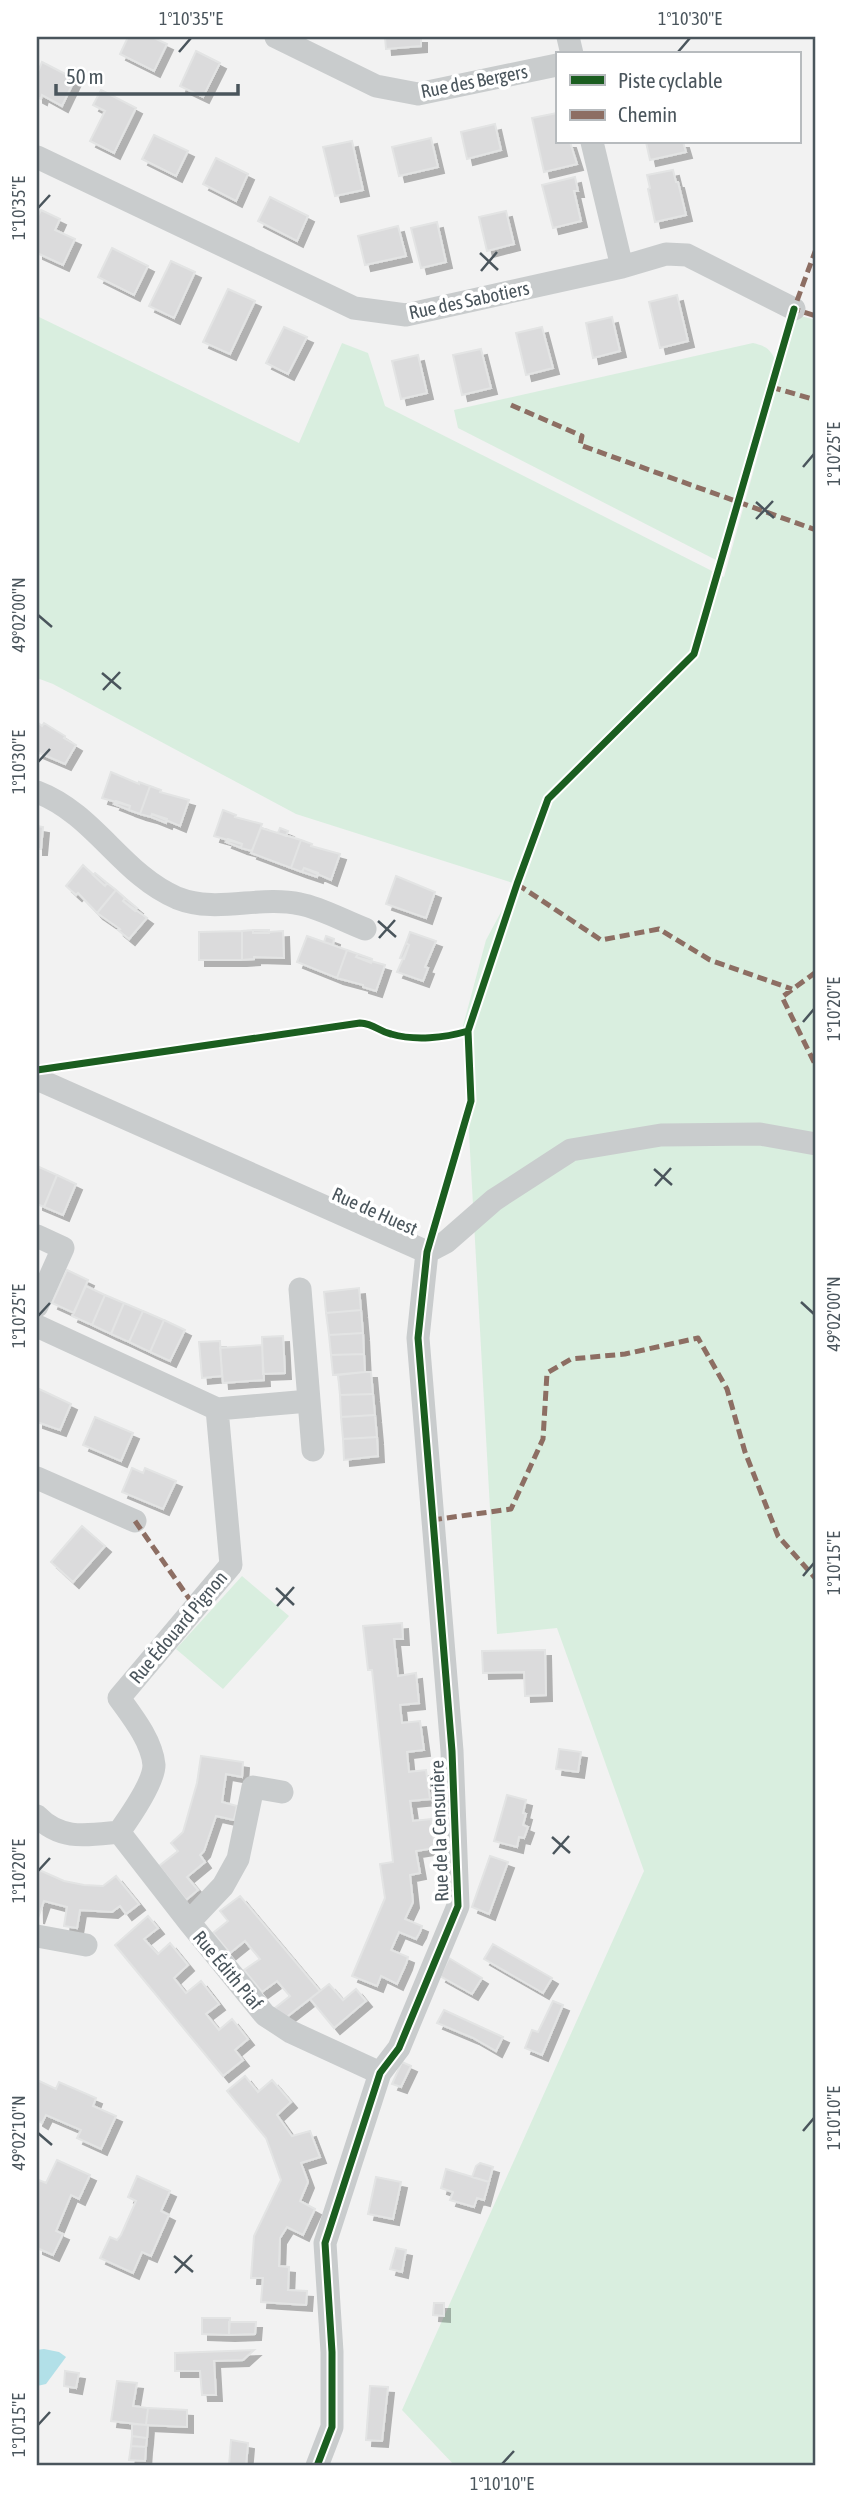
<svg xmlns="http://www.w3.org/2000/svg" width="853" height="2503" font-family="'Asap Condensed',sans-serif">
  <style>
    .green { fill: #d9eedf }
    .water { fill: #b2e0e8 }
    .building { fill: #dbdbdc; stroke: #e3e4e4; stroke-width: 2; filter: url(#shadow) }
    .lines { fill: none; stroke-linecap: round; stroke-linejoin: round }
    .street { stroke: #c9cccd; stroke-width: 23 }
    .quiet { stroke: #8d6e63; stroke-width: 5; stroke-dasharray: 10 5; stroke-linecap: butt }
    .cycleway-casing { stroke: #fff; stroke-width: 11 }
    .cycleway { stroke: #1b5e20; stroke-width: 7 }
    .ticks { fill: none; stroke: #4a555c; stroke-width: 2.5 }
    .labels { text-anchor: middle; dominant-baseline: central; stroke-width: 7; stroke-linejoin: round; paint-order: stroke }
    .street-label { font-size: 19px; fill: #4a555c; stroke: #fff }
    .neatline { fill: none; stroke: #4a555c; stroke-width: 2.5 }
    .ticks-label { font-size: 18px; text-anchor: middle; fill: #4a555c }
  </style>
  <defs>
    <filter id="shadow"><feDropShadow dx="6" dy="6" stdDeviation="0" flood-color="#0004"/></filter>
  </defs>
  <rect width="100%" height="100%" fill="#f2f2f2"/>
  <path class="green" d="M797,315l19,5v2146h-361l-53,-56 242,-539 -87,-243 -60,6 -34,-608 23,-86 30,-56 -220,-70 -243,-130 -16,-6v-362l262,127 43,-100 26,10 17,53 339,171z
    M753,343c12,3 17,5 22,17l-59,200 -258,-132 -4,-18z
    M242,1576l47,40 -66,73 -47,-40z"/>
  <path class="water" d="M44,2349l15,3 7,5 -20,27 -9,2v-36z"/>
  <path class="building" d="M128,37h24l15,7 -13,27 -34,-17z
    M385,37h36v9l-35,3z
    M196,51l24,12 -17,34 -23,-11z
    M42,62l33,17 -13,27 -20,-11 -1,4 -4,-2v-23z
    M101,90l35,18 -22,45 -24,-12 15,-30 -12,-6z
    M557,113v29h13l7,22 -33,8 -12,-54z
    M495,124l6,26 -34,9 -6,-27z
    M154,135l34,16 -12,25 -34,-17z
    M431,138l7,29 -39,9 -7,-29z
    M352,141l11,49 -28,6 -12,-49z
    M646,142h37l3,10 -36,8z
    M216,158l32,16 -12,27 -33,-17z
    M673,170l3,12h2l8,33 -31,7 -7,-33 2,-1 -3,-13z
    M575,177l3,14h-4l7,30 -28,7 -11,-43z
    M270,197l38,19 -11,25 -39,-20z
    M41,210l19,9 -5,11 20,9 -12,26 -26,-12v-35z
    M506,211l8,33 -27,7 -8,-34z
    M437,222l9,40 -25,6 -10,-40z
    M398,226l8,30 -41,9 -7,-29z
    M112,248l36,18 -14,29 -36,-18z
    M171,261l24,11 -21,46 -25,-12z
    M228,289l27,12 -25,53 -27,-12z
    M677,295l11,46 -28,7 -11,-46z
    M612,317l8,34 -27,7 -7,-35z
    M284,327l23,10 -19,37 -22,-11z
    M542,327l11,41 -27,7 -10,-42z
    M481,349l10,39 -29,7 -9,-40z
    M418,355l9,38 -26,6 -9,-38z
    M37,722l5,4 2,-3 21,13 -1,2 12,7 -11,19 -28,-12z
    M111,772l28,12v-2l11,4 -10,28 -11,-4 1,-4 -28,-8z
    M150,786l11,4 -1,2 29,8 -9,26 -28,-12 -1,3 -11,-3z
    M116,801l14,5 -1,4 -15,-6z
    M223,810l13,5 -1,2 27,7 -10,27 -11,-3 1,-4 -28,-8z
    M152,814l15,5 -1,4 -15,-6z
    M37,826l6,1 -2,22h-4z
    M261,828l40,12 -10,28 -40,-15z
    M280,828l8,3 -2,5 -8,-3z
    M228,839l14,5 -1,4 -15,-6z
    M301,840l11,4 -1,2 29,8 -9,26 -27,-12 -2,4 -11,-4z
    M83,865l22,21 2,-3 9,7 -19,23 -19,-20 -2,2 -10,-9z
    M304,868l14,5 -1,4 -15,-5z
    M95,873l12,10 -2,3 -12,-11z
    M396,876l39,16 -9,26 -40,-14z
    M116,890l9,8 -2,3 24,17 -18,21 -11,-9 2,-1 -23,-16z
    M125,898l12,10 -2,3 -12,-10z
    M253,930h16v3h-16z
    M253,930v3l30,-2 1,27 -30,-1v2l-12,1v-29z
    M242,931v29h-43v-28z
    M410,932l26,9 -11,26 3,1 -5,13 -26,-9 12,-27 -3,-2z
    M307,936l40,14 -10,28 -40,-16z
    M326,936l8,3 -1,6 -9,-3z
    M406,943l3,2 -5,14 -4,-1z
    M347,950l11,4 -2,3 29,8 -9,26 -13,-4v-2l-26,-7z
    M358,954l14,5 -1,4 -15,-6z
    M39,1167l18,8 -13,32 -7,-3v-31z
    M57,1175l19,9 -13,31 -19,-8z
    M67,1270l21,10 -14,33 -22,-10z
    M86,1286l19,9 -13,30 -20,-9z
    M359,1288l2,22 -35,3 -2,-21z
    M105,1295l19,8 -13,31 -19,-9z
    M124,1303l19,8 -14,31 -18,-8z
    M361,1310l2,23 -34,2 -3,-22z
    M143,1311l21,9 -14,32 -21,-10z
    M164,1320l21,10 -15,31 -20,-9z
    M363,1333l1,21 -33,1 -2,-20z
    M283,1336l2,37 -22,1 -1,-37z
    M220,1341l2,35 -20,2 -3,-36z
    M262,1345l2,35 -41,3 -3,-35z
    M364,1354l1,18 -32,3 -2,-20z
    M365,1372h6l2,22 -33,1 -2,-20z
    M37,1388l34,16 -11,26 -23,-8z
    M373,1394l2,21 -34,2 -1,-22z
    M375,1415l2,22 -34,2 -2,-22z
    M95,1417l38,16 -12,28 -38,-16z
    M377,1437l1,19 -34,4 -1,-21z
    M132,1468l11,5 2,-5 31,13 -13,28 -41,-17z
    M82,1526l23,20 -32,36 -22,-20z
    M402,1623l1,16h-9l4,37 18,-3 3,30 -19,2 2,18 18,-2 4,29 -17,2 2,20 17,-2 4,29 -20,2 3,20 18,-2 4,29 -19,3 4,22 -10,2 3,27 -8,17 17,7 -2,6 -4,7 -17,-7 -8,18 17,7 -2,7 -9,20 -16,-8 -4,10 -25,-10 33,-78 -5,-34 13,-2 -21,-192h-4l-5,-44z
    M545,1650l1,45 -21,1 -1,-24 -41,1 -1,-22z
    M559,1749l22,3 -3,20 -22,-3z
    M201,1756l42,6 -1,15 -16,-3 -4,28 15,4 -3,14 -18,-4 -12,35 -4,4 5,7 -18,15 11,13 -12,10 -27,-34 19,-15 -7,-8 12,-11 14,-49z
    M507,1795l19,5 -3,13 3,1 -3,11 5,2 -4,11 -5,-1 -2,10 -23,-6z
    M490,1856l18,6 -19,52 -17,-7z
    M37,1869l27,12 20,4 19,1 13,-10 23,28 -13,10 -6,-8 -8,6 -32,-2 -3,18 -13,-2 3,-19 -23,-6 -6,17z
    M240,1896l80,95 -36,28 -9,-11 15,-12 -13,-15 -15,11 -18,-22 16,-11 -15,-18 -15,12 -17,-20 15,-12 -8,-10z
    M148,1916l10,12 -14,11 14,15 12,-11 18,22 -14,13 12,15 15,-12 18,23 -13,10 13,16 13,-11 16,20 -13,11 8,10 -20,16 -108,-131z
    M493,1944l59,34 -9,15 -59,-34z
    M449,1958l33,20 -10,16 -32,-18z
    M329,1984l14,16 13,-11 10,12 -32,27 -24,-29z
    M553,2001l10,4 -21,50 -17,-7 7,-18 6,2z
    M444,2010l59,27 -7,14 -23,-13 -36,-15z
    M402,2062l9,4 -10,21 -9,-3z
    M245,2076l13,16 14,-12 19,22 -14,13 15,21 18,-5 10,26 -19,6 7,19 -8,19 15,8 -12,26 -16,-8 -7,11 -1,28 10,1 -1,23 19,1 -1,14 -45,-3 2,-24h-12l3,-42 27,-56 -15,-42 -39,-47z
    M37,2080l19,9 3,-7 37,16 -3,8 23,10 -15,33 -24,-11 4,-8 -35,-15 -4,8 -5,-3z
    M57,2160l33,15 -11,24 -8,-4 -15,36 7,3 -10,21 -16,-7v-63l2,-5 7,3z
    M480,2163l13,4 -4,15 -17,-5 4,-11z
    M446,2169l43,13 -5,18 -7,-2 -3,9 -24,-7 3,-8 -12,-4z
    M137,2176l33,15 -9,20 8,4 -18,41 -9,-4 -9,21 -33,-15 10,-21 7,3 4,-5 15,-34 -8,-4z
    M376,2177l25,5 -8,37 -25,-5z
    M396,2248l10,2 -4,22 -12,-3z
    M434,2303h10v13l-11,-1z
    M202,2318h28l-1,17 -27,-1z
    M229,2322h27l-1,12 -26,1z
    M254,2350l-11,10 -29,1 2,34h-14l-2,-24h-25v-18z
    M65,2371l14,2 -3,15 -12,-2z
    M117,2381l20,2 -4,23 15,2 -2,17 -35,-4z
    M370,2386l18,1 -6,54 -16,-1z
    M148,2408l39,2v17l-41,-2z
    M132,2424l16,1 -1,13 -15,-2z
    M132,2436l15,2 -1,9 -15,-1z
    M231,2440l17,3 -2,23h-17z
    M131,2446l15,1 -1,14 -16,-1z"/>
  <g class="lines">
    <path class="street" d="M276,37l100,49 42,8 139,-29
      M568,37l4,17
      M592,142l30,125
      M37,157l317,151 52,7 216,-48 44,-13 21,1 107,54
      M37,792c58,22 84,82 140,106 40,16 82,-3 123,6 21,4 44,17 65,25
      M37,1079l390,173 19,-10 48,-42 77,-50 90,-15 99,-1 56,10
      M37,1236l26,12 -26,58
      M300,1289l13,161
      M37,1326l180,83
      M217,1409l92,-8
      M37,1478l98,43
      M37,1816c24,25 51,19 82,16
      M119,1832c10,-14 35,-50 35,-67 -2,-24 -22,-49 -35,-67l112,-133 -14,-156
      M119,1832l70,90 76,93 26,17 89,41
      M189,1922l34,-36 15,-27 15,-72 29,5
      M37,1936l49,9
      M317,2466l15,-39v-75l-7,-109 55,-170 19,-25 59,-142 -6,-155 -34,-413 9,-86"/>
    <path class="quiet" d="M816,249l-22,60 22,7
      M771,387l45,13
      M511,405l71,31 -2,9 236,85
      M517,884l84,56 58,-11 51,31 82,29
      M816,972l-34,25 34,69
      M432,1520l79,-11 32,-70 4,-66 24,-14 54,-5 73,-16 29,51 18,63 33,84 38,43
      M135,1521l60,86"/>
    <g class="cycleway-casing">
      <path id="cycleway" d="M37,1070l323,-47c15,1 18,8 31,11 24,7 53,4 77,-3
        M317,2466l15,-39v-75l-7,-109 55,-170 19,-25 59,-142 -6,-155 -34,-413 9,-86 44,-151 -3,-70 49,-147 31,-85 146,-145 100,-345"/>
    </g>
    <use href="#cycleway" class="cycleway"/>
  </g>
  <path class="ticks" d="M179,52l12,-14M678,52l12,-14M38,208l12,-13M480,253l18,17M481,271l16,-19M803,467l11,-13M756,502l18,16M756,519l17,-18M38,615l14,12M102,673l19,16M103,690l17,-18M38,762l12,-13M378,921l18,16M379,938l16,-18M803,1022l11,-13M654,1169l18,16M655,1186l16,-18M801,1302l13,12M38,1316l12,-13M803,1576l11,-13M276,1588l18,17M277,1606l17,-19M552,1837l18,16M553,1854l16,-18M38,1871l12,-13M803,2131l11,-13M38,2133l14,12M174,2256l19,16M175,2273l17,-18M38,2425l12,-13M502,2464l12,-13"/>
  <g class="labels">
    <g class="street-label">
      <text transform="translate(474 81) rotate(-11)">Rue des Bergers</text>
      <text transform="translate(469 300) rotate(-12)">Rue des Sabotiers</text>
      <text transform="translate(375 1211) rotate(24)">Rue de Huest</text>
      <text transform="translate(178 1627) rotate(-50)">Rue Édouard Pignon</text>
      <text transform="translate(439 1831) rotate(-92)">Rue de la Censurière</text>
      <text transform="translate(228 1970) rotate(50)">Rue Édith Piaf</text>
    </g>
  </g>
  <rect width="853" height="2503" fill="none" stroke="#ffffff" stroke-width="77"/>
  <rect x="556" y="52" width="245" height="91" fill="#ffffff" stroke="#b7bbbe" stroke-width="2"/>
  <rect x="570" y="75" width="35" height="10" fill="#1b5e20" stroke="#b7bbbe" stroke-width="2"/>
  <text x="618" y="88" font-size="21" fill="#4a555c">Piste cyclable</text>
  <rect x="570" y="110" width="35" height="10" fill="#8d6e63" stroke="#b7bbbe" stroke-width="2"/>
  <text x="618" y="122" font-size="21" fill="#4a555c">Chemin</text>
  <path d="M56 84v10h182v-10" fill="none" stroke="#4a555c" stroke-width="3.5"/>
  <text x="66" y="84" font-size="21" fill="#4a555c" stroke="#ffffff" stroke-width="5" paint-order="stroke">50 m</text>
  <rect x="38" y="38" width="776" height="2426" class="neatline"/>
  <g class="ticks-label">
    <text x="191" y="25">1°10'35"E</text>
    <text x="690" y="25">1°10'30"E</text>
    <text transform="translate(19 208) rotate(-90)" y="6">1°10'35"E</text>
    <text transform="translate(834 454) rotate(-90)" y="6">1°10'25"E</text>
    <text transform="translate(19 615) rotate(-90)" y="6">49°02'00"N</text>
    <text transform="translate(19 762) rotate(-90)" y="6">1°10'30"E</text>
    <text transform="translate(834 1009) rotate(-90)" y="6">1°10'20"E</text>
    <text transform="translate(834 1314) rotate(-90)" y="6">49°02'00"N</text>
    <text transform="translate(19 1316) rotate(-90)" y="6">1°10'25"E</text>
    <text transform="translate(834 1563) rotate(-90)" y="6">1°10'15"E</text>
    <text transform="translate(19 1871) rotate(-90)" y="6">1°10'20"E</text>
    <text transform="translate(834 2118) rotate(-90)" y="6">1°10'10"E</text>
    <text transform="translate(19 2133) rotate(-90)" y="6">49°02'10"N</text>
    <text transform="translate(19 2425) rotate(-90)" y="6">1°10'15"E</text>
    <text x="502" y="2490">1°10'10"E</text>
  </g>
</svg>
